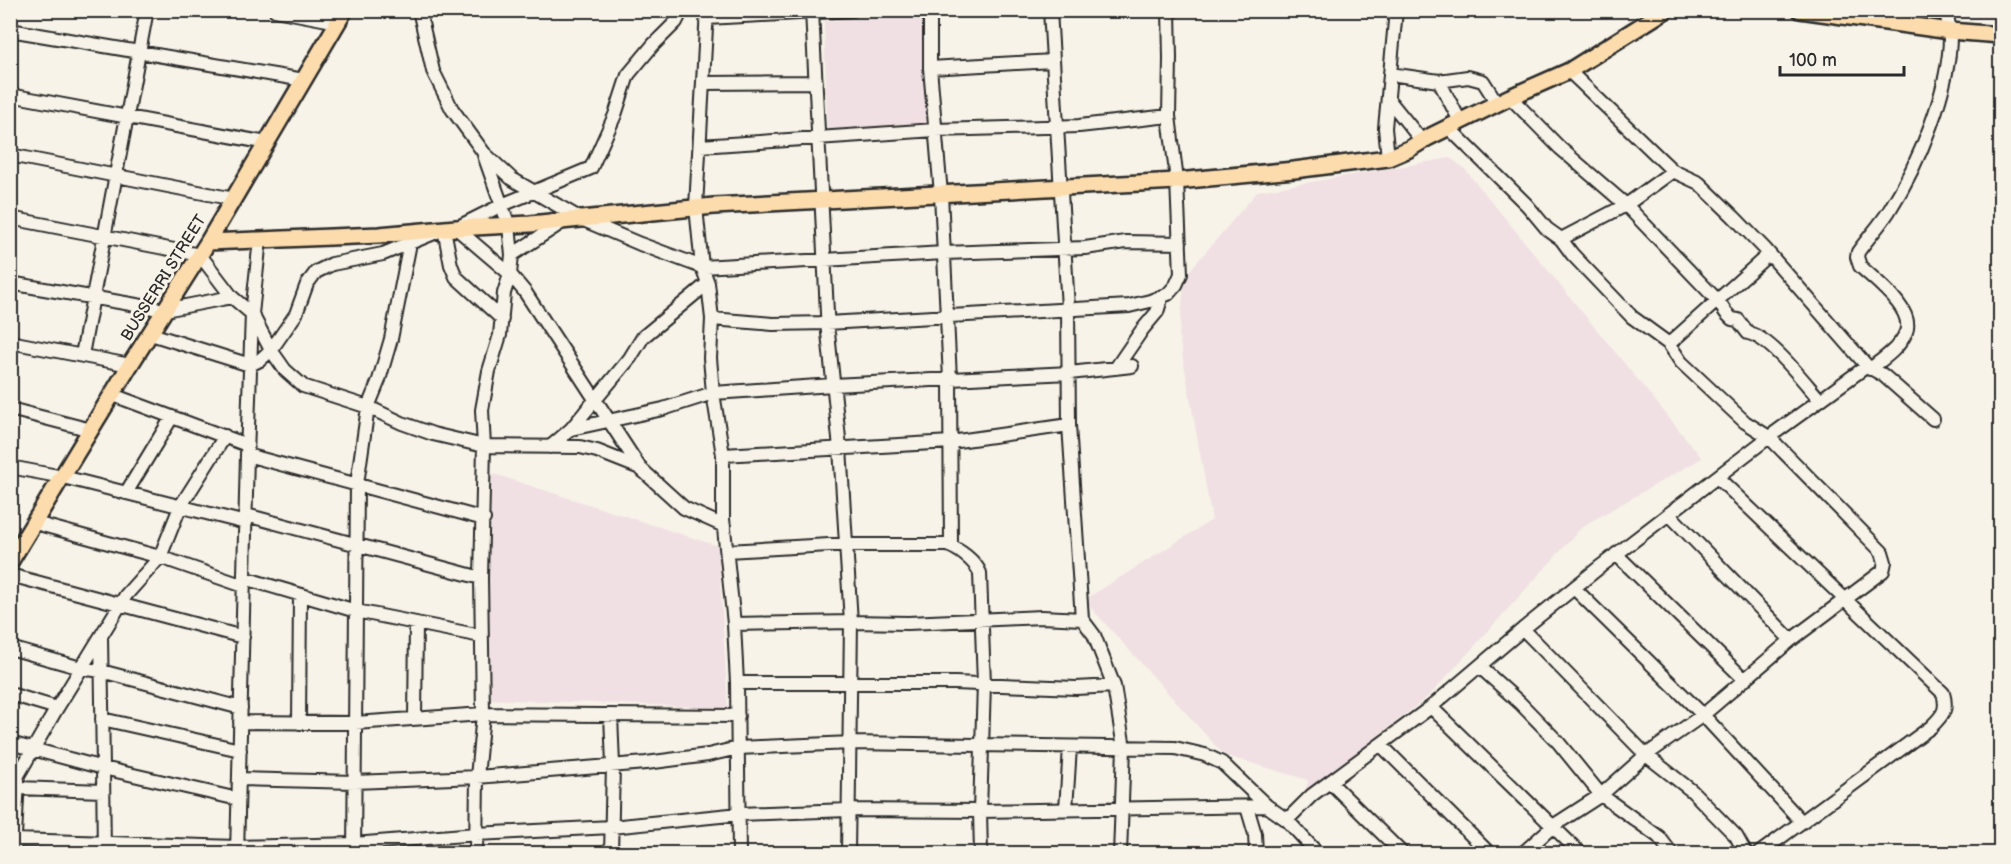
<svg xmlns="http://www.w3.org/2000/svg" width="2011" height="864" font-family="'Balsamiq Sans',sans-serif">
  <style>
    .built { fill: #f0e0e3 }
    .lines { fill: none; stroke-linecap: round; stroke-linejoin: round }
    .minor-casing { stroke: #2b2b2b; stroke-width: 16 }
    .major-casing { stroke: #2b2b2b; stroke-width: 20 }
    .minor { stroke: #f7f3e8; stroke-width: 12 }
    .major { stroke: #fcdcac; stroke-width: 15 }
    .labels { text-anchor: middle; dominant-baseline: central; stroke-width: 6; stroke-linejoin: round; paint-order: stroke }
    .street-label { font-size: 16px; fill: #2b2b2b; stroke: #f7f3e8 }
  </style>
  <rect width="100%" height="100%" fill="#f7f3e8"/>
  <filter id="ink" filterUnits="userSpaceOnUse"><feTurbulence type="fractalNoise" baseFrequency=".0167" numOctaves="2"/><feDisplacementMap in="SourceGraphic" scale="12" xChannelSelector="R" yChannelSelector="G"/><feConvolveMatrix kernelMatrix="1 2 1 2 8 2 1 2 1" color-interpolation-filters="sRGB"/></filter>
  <g filter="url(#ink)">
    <path class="built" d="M921,13l5,111 -99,6 -3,-109z
      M1450,158l13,9 239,291 -119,68 -153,169 -125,98 3,-13 -84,-25 -140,-155 128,-80 -33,-184 6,-60 73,-85z
      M488,472l230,74 10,162 -242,-9z"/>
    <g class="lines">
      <g class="minor-casing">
        <path id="minor" d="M275,10l63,12
          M419,10l14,61 19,38 32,44 28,26 69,40 59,25 62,23 242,-14 141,-5 41,-6 54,1
          M682,10l-6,12 -23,23 -25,30 -13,40 -24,53 -89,37 -46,23 54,46 15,18 115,176 44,40 40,18
          M707,10l-11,197 6,60 6,16 4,36 -2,39 3,35 10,62v64l11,105 3,59 2,171
          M812,10l16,323 12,115 11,174 -3,232
          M930,10v58l11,126 9,185 1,167
          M1050,10l18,298 1,117 13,194
          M707,18l146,-8
          M10,30l294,50
          M930,68l123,-7
          M1569,71l104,100 26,12 35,34 31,32 102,117 16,9 50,44
          M1390,74l49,7 29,-4 15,4 14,22
          M1439,81l21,40
          M704,83l112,-1
          M10,95l257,48
          M1510,97l50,51 66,57 92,96 8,12 6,6 6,1 10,13c22,4 56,49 72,67
          M1388,99l34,42
          M1448,127l79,78 20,24 14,10 11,15 60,63 37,27 12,18 64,60 24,15 113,115 3,10 -2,9 -92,69 -88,75 -57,40 -45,40 -48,31 -31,28
          M700,146l235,-16 144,-4 90,-10
          M10,155l224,44
          M1388,158l-3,-30 11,-118
          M10,218l190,37 32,42 20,17 19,36 14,20 18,16 65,21 34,16 31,11 51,12 96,1 17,4 43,17
          M1561,239l65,-34 47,-34
          M512,255l52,-34
          M10,283l155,27 67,-13
          M712,319l61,5 54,-1 302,-17 21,-5 18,-7 8,-9 5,-11 -4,-93 -8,-65 1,-58 -1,-48
          M151,334l99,31 10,-5 11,-10 25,-36 11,-30 9,-12 16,-8 51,-10 61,-25 7,36 5,12 46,42
          M10,342l120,23
          M1669,344l100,-90
          M82,355l65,-345
          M1116,368l26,-38 15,-18 5,-16
          M1870,369c13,-10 30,-21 36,-37 9,-23 -32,-52 -46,-66l-3,-9 1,-5c10,-14 22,-27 31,-41 29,-46 62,-123 61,-178 0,-7 -3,-15 -5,-23
          M113,395l134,50
          M10,409l81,21
          M571,429l92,-20 50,-16 120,-8 237,-12 62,-7
          M550,447l21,-18 59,-71 13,-21 65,-54
          M247,455l237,64
          M723,455l228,-13 118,-17
          M10,467l53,10 183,46
          M1717,477l226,216c5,17 0,22 -12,34l-173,127
          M126,493l46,-76
          M1669,514l122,126
          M246,515l235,63
          M35,523l125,34 84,29
          M727,551l102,-6h118c12,4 28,16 33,28l4,111 -4,127 1,43
          M1616,554l129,126
          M10,575l233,62
          M244,578l112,33 125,25
          M1574,588l129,127 98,106
          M734,624l117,-2 57,1 134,-6 40,2 12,16 20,51
          M1523,629l123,126 46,36 44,45 10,18
          M101,636l2,132 135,31
          M10,648l71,20 20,3 140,37
          M1480,667l40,36 38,39 43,53 58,42 13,17
          M737,683h218l121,5 38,-2 10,62 -4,106
          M10,694l47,14
          M1431,707l150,147
          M415,718l1,-95
          M102,719l138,31
          M240,722l115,1 128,-9 255,2
          M299,723l1,-128
          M10,743l93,25 1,86
          M1381,745l109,109
          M239,779l116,3 122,-5 169,-14 62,-8 30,-7 113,-5 324,5 30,7 17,8 45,43 20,14
          M1331,783l72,71
          M17,788l86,3
          M10,789l47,-81 69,-113 34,-38 20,-50 45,-71
          M1247,807l8,27 1,20
          M1066,809l4,-62
          M15,840l222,7 117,-3 122,-10 135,-7 129,-13 108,-4 132,1 287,-5
          M14,854l4,-74
          M237,854l10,-399 5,-141 8,-75
          M354,854l3,-370 11,-77 11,-27 12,-41 19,-96
          M476,854l1,-77 6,-63 -2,-136 3,-132 -2,-36 7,-39 11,-36 4,-42 6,-19 2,-19 -3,-29 -25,-71
          M611,854l2,-89 -2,-50
          M1318,854l-31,-34 25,-25 119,-88 92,-78 78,-63 168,-129 98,-71"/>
      </g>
      <g class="major-casing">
        <path id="major" d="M1800,10l150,21 50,4
          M208,242l171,-7 77,-7 74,-4 184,-18 463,-25 117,-11 94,-12 21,-9 18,-11 83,-41 59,-26 97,-61
          M10,562l120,-197 78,-123 137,-232"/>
      </g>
      <use href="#minor" class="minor"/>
      <use href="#major" class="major"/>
    </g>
  </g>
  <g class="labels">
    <g class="street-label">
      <text transform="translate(164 278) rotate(-58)">BUSSERRI STREET</text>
    </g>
  </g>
  <rect width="2011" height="864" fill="none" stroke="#f7f3e8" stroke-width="36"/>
  <rect x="18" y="18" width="1975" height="828" fill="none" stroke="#2b2b2b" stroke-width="2" filter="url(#ink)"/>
  <path d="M1780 66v9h124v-9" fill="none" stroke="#2b2b2b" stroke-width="3"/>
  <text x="1789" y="66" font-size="18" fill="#2b2b2b" stroke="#f7f3e8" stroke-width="4.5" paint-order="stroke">100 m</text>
</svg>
